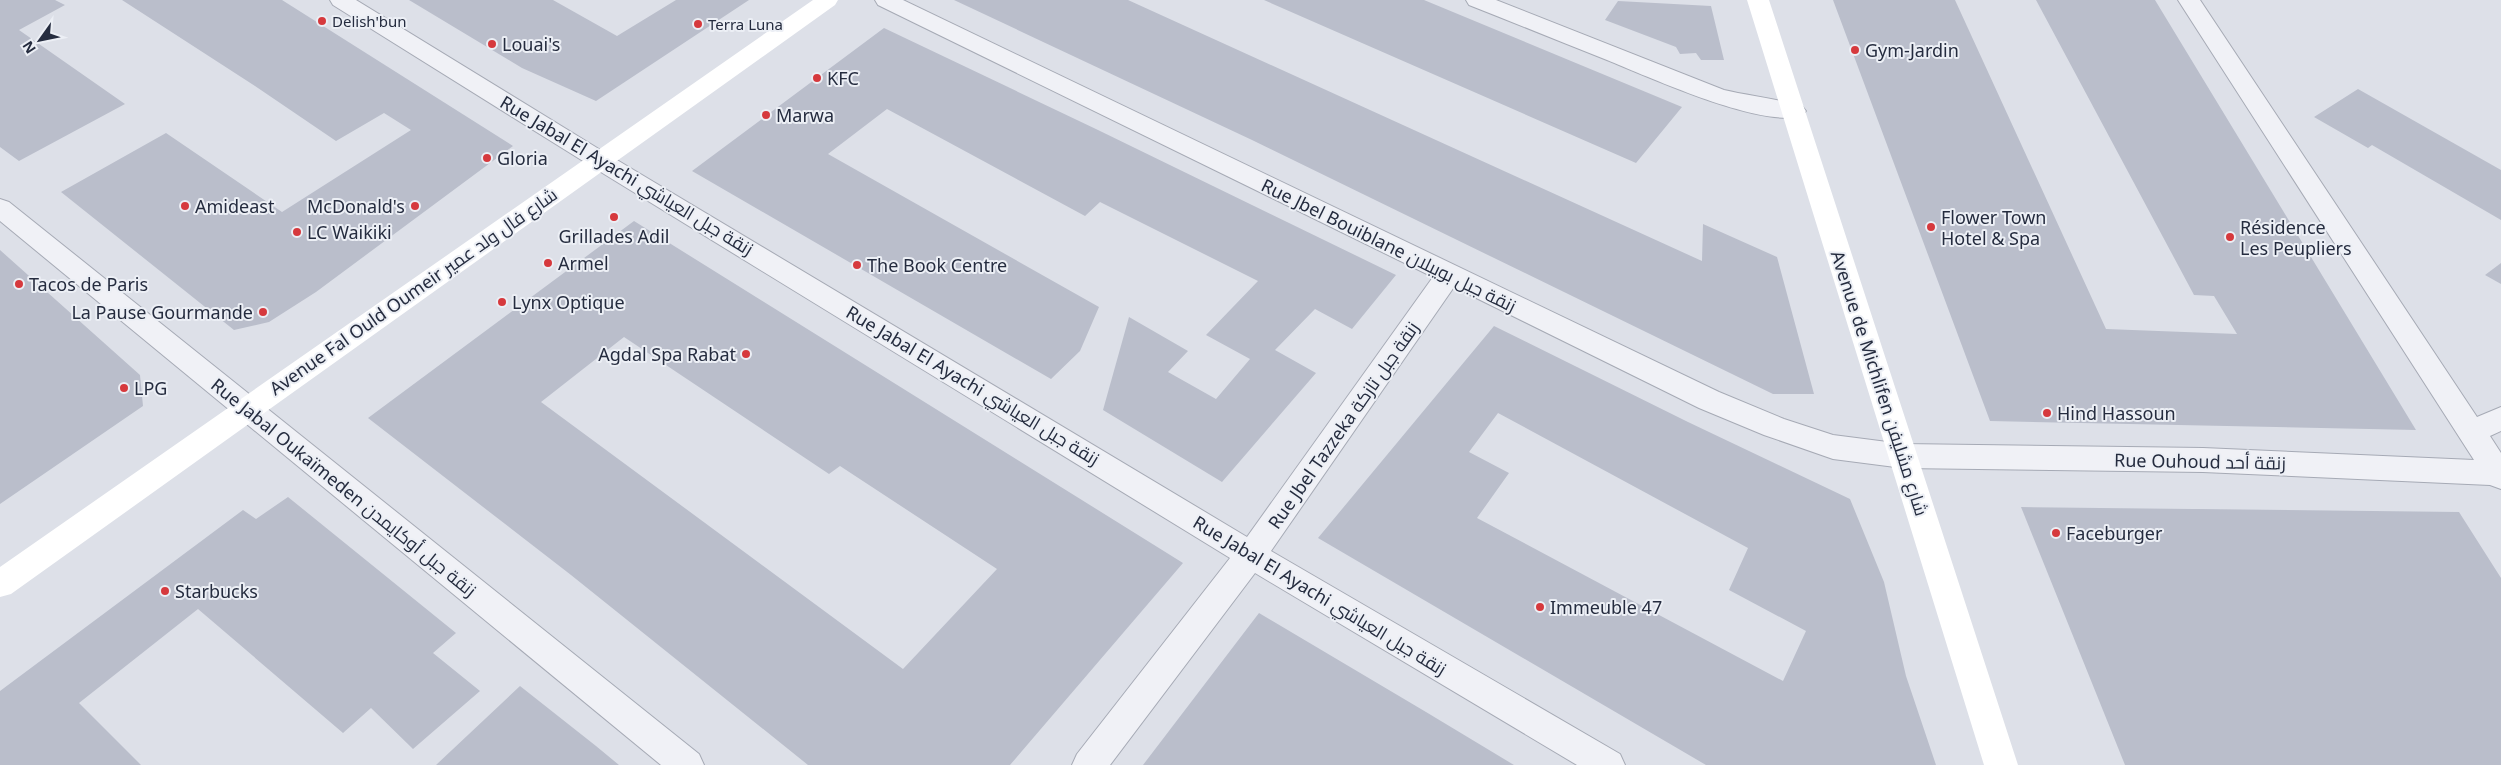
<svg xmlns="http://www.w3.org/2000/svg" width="2501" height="765" font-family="'Noto Sans',Cairo,sans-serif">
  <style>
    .building { fill: #babecb; fill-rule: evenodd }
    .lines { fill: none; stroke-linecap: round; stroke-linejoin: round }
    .street-casing { stroke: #a6aab5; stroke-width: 2 }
    .street { fill: #f0f1f6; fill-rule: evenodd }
    .secondary { fill: #fff; fill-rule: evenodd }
    .poi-dot { fill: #d6393d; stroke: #eceff5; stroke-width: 2 }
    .labels { text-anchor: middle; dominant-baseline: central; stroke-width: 4; stroke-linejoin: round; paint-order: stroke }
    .far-poi-label { font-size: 15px; fill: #252c3f; stroke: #eceff5; text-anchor: start }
    .poi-label { font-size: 18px; fill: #252c3f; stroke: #eceff5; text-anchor: start }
    .street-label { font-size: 18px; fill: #252c3f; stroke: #eceff5 }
  </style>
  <rect width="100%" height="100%" fill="#dde0e8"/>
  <path class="building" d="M0,0h55l10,5 -46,25 106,74 -106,57 -19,-14z
    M122,0h160l231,146 -197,146 -47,30 -35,8 -173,-138 105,-59 116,79 129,-82 -27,-17 -48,28 -81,-55z
    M409,0h144l64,36 59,-36h73l-153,101 -74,-33z
    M954,0h174l574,261 1,-37 74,33 37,137h-41l-521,-254z
    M1264,0h160l258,107 -46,56z
    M1833,0h122l151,329 131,5 -23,-38 -20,-1 -158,-295h119l261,430 -426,-9z
    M1618,1l93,5 13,54h-23l-5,-7 -16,1 -4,-7 -71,-27z
    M884,28l214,102 298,145 -44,54 -37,-20 -40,41 41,23 -94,109 -119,-72 26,-93 59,34 -20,21 48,27 34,-40 -44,-24 52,-54 -158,-79 -15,14 -198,-107 -59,45 271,153 -19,44 -29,28 -359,-208z
    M2358,89l143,81v50l-129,-75 -4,3 -54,-31z
    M634,221l549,342 -173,202h-202l-237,-190 -203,-157zM624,337l205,137 11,-8 157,103 -94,100 -362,-267z
    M0,250l140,125 3,31 -143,98z
    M2501,263v21l-16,-9z
    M1494,326l194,96 162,77 34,83 22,94 30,89h-230l-388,-227zM1498,413l250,135 -19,42 77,41 -23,50 -306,-163 32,-45 -40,-21z
    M288,497l168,136 -23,20 47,38 -67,58 -42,-41 -28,25 -145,-124 -119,94 62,62h-141v-74l243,-181 13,9z
    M2021,507l438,5 42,66v187h-376z
    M1259,613l167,99 88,53h-371z
    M520,686l76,60 23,19h-183z"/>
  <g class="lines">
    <g class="street-casing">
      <path id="street" d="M330,0h26l251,154 640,383 186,-260 -555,-272 -3,-5h28l816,392 65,27 49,16 70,9 300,4 271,12 -296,-460h22l277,417 24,-10v24l-11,5 11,17v36l-11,-4 -287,-13 -300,-4 -70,-9 -69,-24 -65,-27 -245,-121 -183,264 349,203 5,11h-48l-322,-192 -145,192h-38l5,-11 153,-196 -639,-392 -258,-161z
        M1466,0h30l228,90c26,6 53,9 78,16l4,5 -4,5c-42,12 -153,-39 -195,-56 -46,-18 -92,-37 -138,-55z
        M0,199l9,3 690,552 5,11h-43l-661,-544z"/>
    </g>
    <use href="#street" class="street"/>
    <path class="secondary" d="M813,0h25l-3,5 -824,589 -11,3v-30z
      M1747,0h22l249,765h-34z"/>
  </g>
  <g class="poi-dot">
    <circle cx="322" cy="21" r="5"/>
    <circle cx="698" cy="24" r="5"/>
    <circle cx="492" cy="44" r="5"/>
    <circle cx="1855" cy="50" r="5"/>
    <circle cx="817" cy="78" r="5"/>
    <circle cx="766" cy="115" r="5"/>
    <circle cx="487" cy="158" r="5"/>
    <circle cx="185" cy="206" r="5"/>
    <circle cx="415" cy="206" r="5"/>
    <circle cx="614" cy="217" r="5"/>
    <circle cx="1931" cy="227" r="5"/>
    <circle cx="297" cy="232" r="5"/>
    <circle cx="2230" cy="237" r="5"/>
    <circle cx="548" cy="263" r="5"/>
    <circle cx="857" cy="265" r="5"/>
    <circle cx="19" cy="284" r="5"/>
    <circle cx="502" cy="302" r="5"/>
    <circle cx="263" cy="312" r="5"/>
    <circle cx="746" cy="354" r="5"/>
    <circle cx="124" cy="388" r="5"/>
    <circle cx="2047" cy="413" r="5"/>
    <circle cx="2056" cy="533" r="5"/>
    <circle cx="165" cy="591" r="5"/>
    <circle cx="1540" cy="607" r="5"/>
  </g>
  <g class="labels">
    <g class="far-poi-label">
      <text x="332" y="21">Delish'bun</text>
      <text x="708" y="24">Terra Luna</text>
    </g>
    <g class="poi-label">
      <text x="502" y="44">Louai's</text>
      <text x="1865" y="50">Gym-Jardin</text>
      <text x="827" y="78">KFC</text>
      <text x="776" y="115">Marwa</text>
      <text x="497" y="158">Gloria</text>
      <text x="195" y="206">Amideast</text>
      <text x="405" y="206" text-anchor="end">McDonald's</text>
      <text x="1941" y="217">Flower Town<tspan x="1941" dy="21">Hotel &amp; Spa</tspan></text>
      <text x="2240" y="227">Résidence<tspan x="2240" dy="21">Les Peupliers</tspan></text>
      <text x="307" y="232">LC Waikiki</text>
      <text x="614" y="236" text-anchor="middle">Grillades Adil</text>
      <text x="558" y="263">Armel</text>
      <text x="867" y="265">The Book Centre</text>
      <text x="29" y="284">Tacos de Paris</text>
      <text x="512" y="302">Lynx Optique</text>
      <text x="253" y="312" text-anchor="end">La Pause Gourmande</text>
      <text x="736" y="354" text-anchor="end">Agdal Spa Rabat</text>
      <text x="134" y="388">LPG</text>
      <text x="2057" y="413">Hind Hassoun</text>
      <text x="2066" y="533">Faceburger</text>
      <text x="175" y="591">Starbucks</text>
      <text x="1550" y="607">Immeuble 47</text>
    </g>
    <g class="street-label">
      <text transform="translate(627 175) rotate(31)">Rue Jabal El Ayachi زنقة جبل العياشي</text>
      <text transform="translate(1389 245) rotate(26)">Rue Jbel Bouiblane زنقة جبل بويبلان</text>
      <text transform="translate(413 291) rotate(-35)">Avenue Fal Ould Oumeir شارع فال ولد عمير</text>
      <text transform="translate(1880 383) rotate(72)">Avenue de Michlifen شارع مشليفن</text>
      <text transform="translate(973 385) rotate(31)">Rue Jabal El Ayachi زنقة جبل العياشي</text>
      <text transform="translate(1343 425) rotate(-55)">Rue Jbel Tazzeka زنقة جبل تازكة</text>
      <text transform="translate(2200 461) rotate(1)">Rue Ouhoud زنقة أحد</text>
      <text transform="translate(344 487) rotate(39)">Rue Jabal Oukaïmeden زنقة جبل أوكايمدن</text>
      <text transform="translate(1320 595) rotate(31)">Rue Jabal El Ayachi زنقة جبل العياشي</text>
    </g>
  </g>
  <g transform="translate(40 40) rotate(237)" stroke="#eceff5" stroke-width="4" paint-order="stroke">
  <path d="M0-4L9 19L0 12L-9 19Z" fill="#252c3f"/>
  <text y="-8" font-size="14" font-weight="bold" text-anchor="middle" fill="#252c3f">N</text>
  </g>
</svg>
